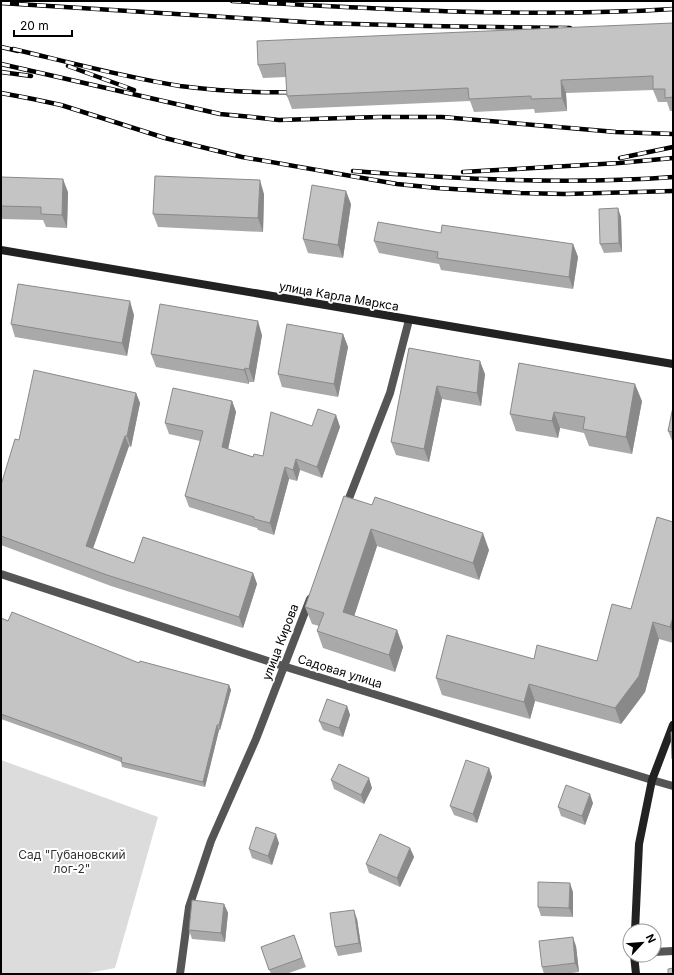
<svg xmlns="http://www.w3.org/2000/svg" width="674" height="975" font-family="Inter,sans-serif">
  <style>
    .green { fill: #dcdcdc }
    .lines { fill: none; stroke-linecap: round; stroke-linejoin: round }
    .street { stroke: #555; stroke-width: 8 }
    .secondary { stroke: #222; stroke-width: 8 }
    .rail-casing { stroke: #000; stroke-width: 4.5 }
    .rail { stroke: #fff; stroke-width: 3; stroke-dasharray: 9; stroke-linecap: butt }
    .wall { fill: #a9a9a9 }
    .shaded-wall { fill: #898989 }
    .building { fill: #c4c4c4; stroke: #898989 }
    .labels { text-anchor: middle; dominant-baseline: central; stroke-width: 4; stroke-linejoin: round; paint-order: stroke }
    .street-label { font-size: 12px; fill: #000; stroke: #fff }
    .park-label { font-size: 12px; fill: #333; stroke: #fff }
  </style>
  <rect width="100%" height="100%" fill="#fff"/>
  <path class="green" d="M1,760l157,57 -43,151 -32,6h-82z"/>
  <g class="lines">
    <path class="street" d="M346,506l44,-113 19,-73
      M1,574l282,92 369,114 21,6
      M654,952l19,-1
      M180,974l9,-67 22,-66 45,-102 54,-140"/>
    <path class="secondary" d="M1,250l672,114
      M635,931l4,-87 13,-64 21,-55
      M634,955l2,19"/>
    <g class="rail-casing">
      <path id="rail" d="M232,1c147,8 294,17 441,8
        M1,3l319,20 107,3 143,2
        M1,47l17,4
        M13,49c55,13 110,28 167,37 39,5 79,7 118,6
        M1,64l184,42 35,8 32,3 27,3 100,-3h63l174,15 57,2
        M68,66l66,24
        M1,72l30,4
        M1,93l32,6 28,6 104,33 77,19 155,27 40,4 83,5 45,1 108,-3
        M620,158l53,-11
        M353,171c106,8 214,14 320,6
        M463,172l156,-9 54,-5"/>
    </g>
    <use href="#rail" class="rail"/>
  </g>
  <path class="wall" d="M673,23v88h-3l-3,-9h-9l-5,-12 -87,3 1,18 -32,2 -1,-4 -60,3 -4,-11 -178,8 -5,-13 -1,-19 -23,1 -5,-13z
    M1,177l67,15 -1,36 -21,-1 -3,-7 -42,-1z
    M264,194l-1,38 -105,-5 -5,-13z
    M351,204l-8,54 -35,-5 -5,-14z
    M621,217l1,35 -18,1 -4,-9z
    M441,233l132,11 5,13 -5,32 -132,-19 -2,-6 -60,-11 -5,-12z
    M134,315l-7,41 -112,-19 -4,-13z
    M343,334l5,13 -10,50 -56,-10 -4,-13z
    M262,335l-8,47h-5v2l-93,-17 -5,-13z
    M409,348l76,26 -4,32 -39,-7 -13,63 -33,-7 -5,-13z
    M136,393l4,10 -9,44 -2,-1 -36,102 41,15 119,10 4,11 -14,44 -132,-42 -110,-41v-60z
    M232,401l4,11 -8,37 25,8 10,-1 49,-30 24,-11 4,12 -18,51 -22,-8 -3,11 -8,-2 -15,56 -16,-5 -1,-2 -68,-21 -4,-11 15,-55 -31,-7 -4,-11z
    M642,401l-10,53 -43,-8 -5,-13 -24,-5 -2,10 -42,-7 -6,-17z
    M673,407v36l-5,-12z
    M344,496l145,54 -10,30 -102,-34 -23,70 43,14 6,17 -8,25 -72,-24 -6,-17 2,-5 -7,-2 -7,-17z
    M673,522v121l-14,-4 -14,53 -24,32 -86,-23 -5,18 -88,-24 -6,-17 98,-19 63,2 34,-52z
    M1,618l138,45 90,22 2,5 -11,40h-1l-14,57 -83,-20 -1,-5 -120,-43z
    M347,706l3,9 -7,22 -20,-7 -4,-9z
    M489,768l3,9 -15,46 -23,-8 -4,-9z
    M331,780l41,8 -8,16 -30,-15z
    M593,803l-8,22 -24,-9 -3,-9z
    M279,843l-7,22 -20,-7 -3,-9z
    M410,848l4,9 -14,30 -31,-14 -3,-9z
    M573,892v25l-32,-1 -3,-9z
    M224,904l4,9 -3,29 -33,-3 -3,-9z
    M357,919l5,33 -24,4 -3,-9z
    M294,935l12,32 -20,7h-15l-10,-27z
    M576,946l3,26 -14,2h-21l-2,-7z"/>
  <path class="shaded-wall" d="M561,80l5,13 1,18 -5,-13z
    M63,179l5,13 -1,36 -5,-13z
    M260,180l4,14 -1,38 -5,-14z
    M346,191l5,13 -8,54 -5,-13z
    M618,208l3,9 1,35 -3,-9z
    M573,244l5,13 -5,32 -4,-12z
    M130,301l4,14 -7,41 -5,-13z
    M258,321l4,14 -8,47 -5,-13z
    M343,334l5,13 -10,50 -4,-13z
    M480,361l5,13 -4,32 -4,-13z
    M245,368l4,14v2l-5,-14z
    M635,384l7,17 -10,53 -6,-17z
    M437,386l5,13 -13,63 -5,-13z
    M136,393l4,10 -9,44 -4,-11z
    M232,401l4,11 -10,47 -4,-12z
    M554,412l6,16 -2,10 -6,-17z
    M336,415l4,12 -18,51 -5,-11z
    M125,436l4,10 -39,111 -4,-11z
    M296,459l4,11 -3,11 -4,-11z
    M285,467l4,12 -15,56 -4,-12z
    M371,529l6,17 -27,83 -7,-17z
    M483,533l6,17 -10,30 -6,-17z
    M253,573l4,11 -14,44 -4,-11z
    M673,617v17l-3,-7z
    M653,622l6,17 -14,53 -24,32 -6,-16z
    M397,630l6,17 -8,25 -6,-17z
    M529,684l6,17 -5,18 -6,-17z
    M229,685l2,5 -11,40 -1,-5z
    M347,706l3,9 -7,22 -4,-9z
    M217,725l2,5 -14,57 -2,-5z
    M489,768l3,9 -15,46 -4,-9z
    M369,778l3,10 -8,16 -3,-9z
    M590,794l3,9 -8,22 -3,-9z
    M276,834l3,9 -7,22 -4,-9z
    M410,848l4,9 -14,30 -3,-9z
    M570,883l3,9v25l-4,-9z
    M224,904l4,9 -3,29 -4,-9z
    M354,910l3,9 5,33 -3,-9z
    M573,937l3,9 3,26 -4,-9z"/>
  <path class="building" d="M673,23v74l-8,1v-9h-12v-13l-92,4 1,18 -31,1v-3l-62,3 -1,-11 -181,8 -2,-33 -27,2 -1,-24z
    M155,176l105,4 -2,38 -105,-4z
    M1,177l62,2 -1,36 -21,-1v-7l-40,-1z
    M312,185l34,6 -8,54 -35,-6z
    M618,208l1,35 -19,1 -1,-35z
    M378,222l63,11 1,-8 131,19 -4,33 -132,-19 1,-6 -64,-11z
    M18,284l112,17 -8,42 -111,-19z
    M160,304l98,17 -9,48 -4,-1 -1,2 -93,-16z
    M287,324l56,10 -9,50 -56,-10z
    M409,348l71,13 -3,32 -40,-7 -13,63 -33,-7z
    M519,363l116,21 -9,53 -43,-8 2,-12 -31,-5 -2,9 -42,-7z
    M34,370l102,23 -9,43h-2l-39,110 48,17 9,-26 110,36 -14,44 -132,-42 -106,-39v-51l14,-46 4,1z
    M173,388l59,13 -10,46 31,10 1,-3 9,2 8,-44 41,14 6,-17 18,6 -19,52 -21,-8 -3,11 -8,-3 -15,56 -16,-4v-2l-69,-21 18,-65 -38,-8z
    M673,407v25l-5,-1z
    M344,496l28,9 3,-8 108,36 -10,30 -102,-34 -28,83 54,18 -8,25 -72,-24 7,-18 -19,-6z
    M657,517l16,5v95l-3,10 -17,-5 -14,54 -24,32 -86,-24 -5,18 -88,-24 11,-43 87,24 3,-14 60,16 15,-57 19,5z
    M12,612l127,51 1,-2 89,24 -10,40h-2l-14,57 -82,-20 1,-4 -121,-44v-96l7,3z
    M327,699l20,7 -8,22 -20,-7z
    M671,732h2v27h-1z
    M466,760l23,8 -16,46 -23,-8z
    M339,764l30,14 -8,17 -30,-15z
    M566,785l24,9 -8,22 -24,-9z
    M256,827l20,7 -8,22 -19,-7z
    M380,834l30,14 -13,30 -31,-14z
    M538,882l32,1 -1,25 -31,-1z
    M192,900l32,4 -3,29 -32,-3z
    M354,910l5,33 -24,4 -5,-34z
    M294,935l8,23 -33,12 -8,-23z
    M573,937l2,26 -33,4 -3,-26z
    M673,968v6h-5v-5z"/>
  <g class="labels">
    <g class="street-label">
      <text transform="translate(339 296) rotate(10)">улица Карла Маркса</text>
      <text transform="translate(280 642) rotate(-69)">улица Кирова</text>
      <text transform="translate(340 671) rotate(17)">Садовая улица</text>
    </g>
    <g class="park-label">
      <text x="72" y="854">Сад "Губановский<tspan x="72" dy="14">лог-2"</tspan></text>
    </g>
  </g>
  <rect width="674" height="975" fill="none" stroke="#000000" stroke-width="4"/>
  <g transform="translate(642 943) rotate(64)"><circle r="19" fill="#ffffff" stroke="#999999"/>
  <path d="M0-3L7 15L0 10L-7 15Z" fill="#000000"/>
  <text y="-6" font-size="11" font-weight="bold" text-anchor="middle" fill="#000000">N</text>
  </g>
  <path d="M14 30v6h58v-6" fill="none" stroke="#000000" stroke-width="2"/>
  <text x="20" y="30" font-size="12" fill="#000000" stroke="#ffffff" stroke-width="3" paint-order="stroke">20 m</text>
</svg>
